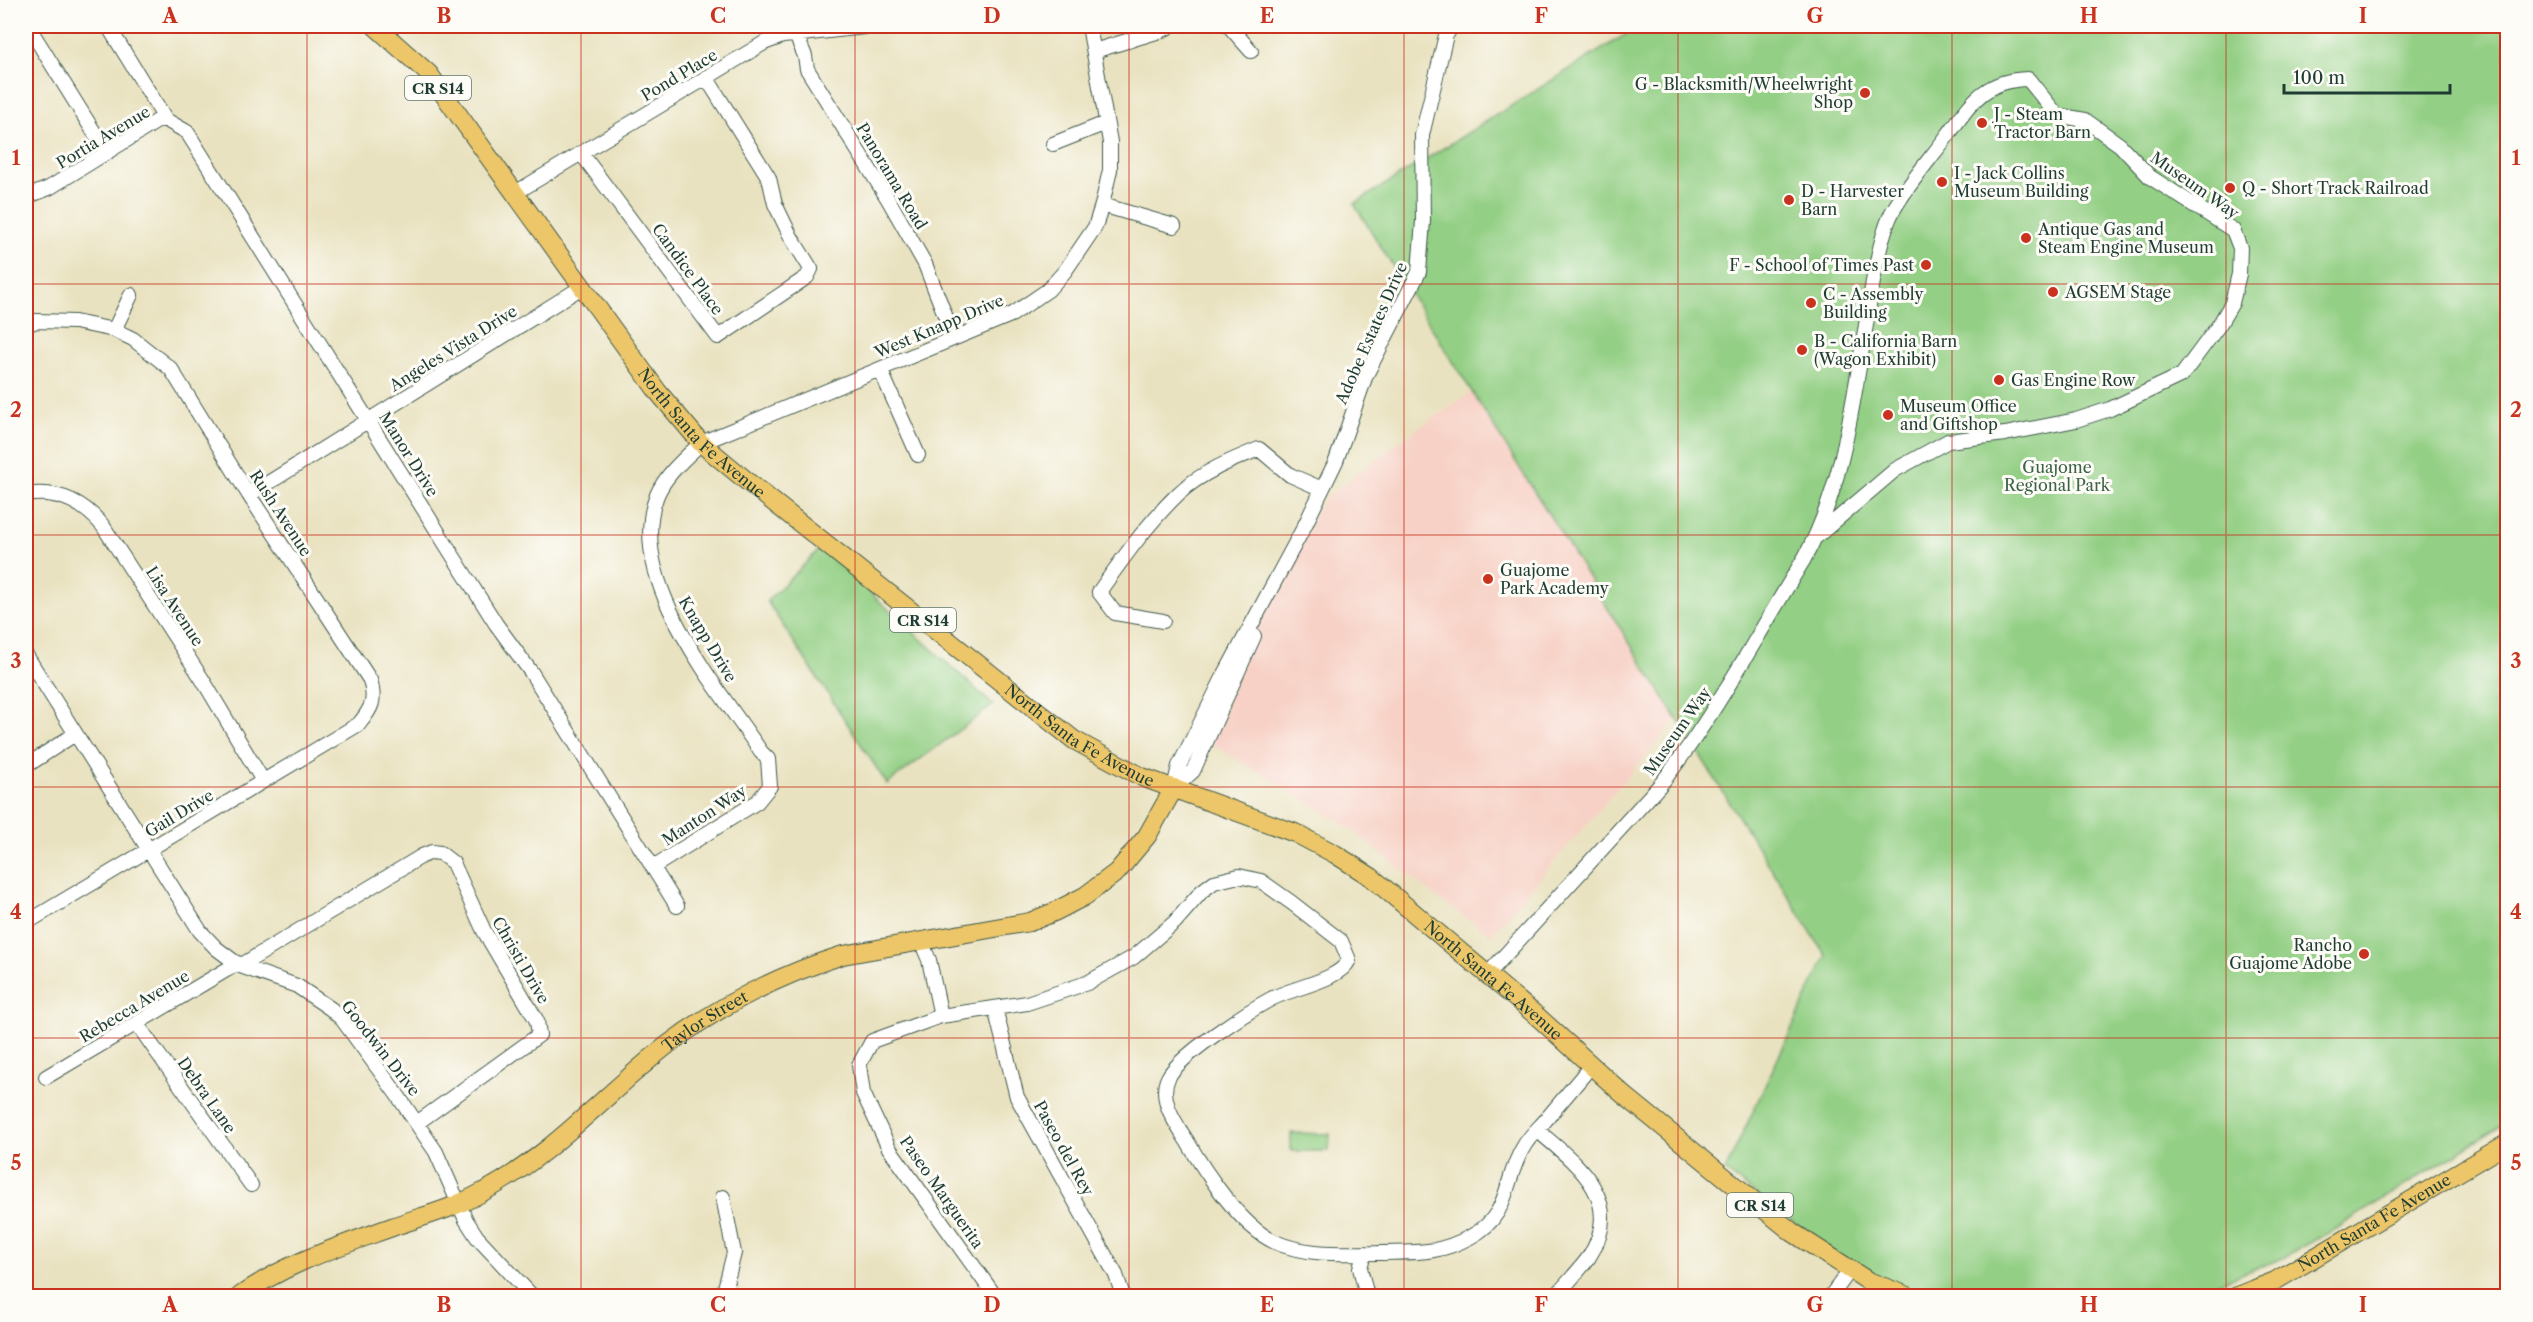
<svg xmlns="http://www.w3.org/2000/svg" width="2533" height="1322" font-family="'Libre Caslon Text',serif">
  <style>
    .built { fill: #f7d1c6 }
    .green { fill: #93cf84; stroke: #59865c; stroke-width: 1.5 }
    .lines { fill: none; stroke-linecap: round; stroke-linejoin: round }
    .minor-casing { stroke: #3d5649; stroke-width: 16 }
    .major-casing { stroke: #3d5649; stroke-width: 20 }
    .minor { stroke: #fff; stroke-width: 14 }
    .major { stroke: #ecc669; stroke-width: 18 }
    .grid { fill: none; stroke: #c8321e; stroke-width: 1.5; stroke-opacity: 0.55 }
    .poi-dot { fill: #c8321e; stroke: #fdfcf7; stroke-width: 2 }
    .labels { text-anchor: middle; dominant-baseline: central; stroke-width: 6; stroke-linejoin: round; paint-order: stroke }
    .shield { fill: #fdfcf7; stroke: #62766e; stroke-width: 1.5 }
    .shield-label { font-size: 15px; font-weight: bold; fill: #1f3d34 }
    .street-label { font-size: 16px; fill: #1f3d34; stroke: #fdfcf7 }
    .poi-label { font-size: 16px; fill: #1f3d34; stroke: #fdfcf7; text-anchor: start }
    .park-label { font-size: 16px; fill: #3c6248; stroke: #fdfcf7 }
    .neatline { fill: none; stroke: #c8321e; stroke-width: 2 }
    .grid-label { font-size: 20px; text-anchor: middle; font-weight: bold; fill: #c8321e }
  </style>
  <rect width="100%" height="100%" fill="#fdfcf7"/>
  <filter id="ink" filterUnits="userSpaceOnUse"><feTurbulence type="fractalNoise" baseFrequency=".0167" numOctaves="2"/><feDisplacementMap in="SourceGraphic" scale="12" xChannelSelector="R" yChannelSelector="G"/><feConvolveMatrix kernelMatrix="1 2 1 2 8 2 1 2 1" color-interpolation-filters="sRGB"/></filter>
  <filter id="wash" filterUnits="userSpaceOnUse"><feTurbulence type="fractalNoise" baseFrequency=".008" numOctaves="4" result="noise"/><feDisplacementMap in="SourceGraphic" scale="24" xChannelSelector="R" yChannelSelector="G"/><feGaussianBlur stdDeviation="1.35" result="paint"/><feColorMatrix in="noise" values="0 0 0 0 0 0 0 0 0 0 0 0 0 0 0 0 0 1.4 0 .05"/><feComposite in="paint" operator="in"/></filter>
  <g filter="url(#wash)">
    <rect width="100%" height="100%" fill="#e9e2c0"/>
    <path class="built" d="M1487,382l243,276 -239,277 -50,-34 -90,-72 -152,-93 124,-236 78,-60z"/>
    <path class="green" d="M1639,26h868v1096l-172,107 -52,29 -70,27 -45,11h-246l-71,-31 -126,-94 101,-215 -472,-752z
      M821,548l172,157 -106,79 -120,-183z
      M1291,1133l39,1 -1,17h-38z"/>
  </g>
  <g filter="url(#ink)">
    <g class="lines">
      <g class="minor-casing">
        <path id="minor" d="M28,26l79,127
          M108,26l58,94 21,12 266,424 43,68 35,48 146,234
          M1229,26l22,25
          M796,35l9,21 2,13 81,130 37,65 29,74
          M1094,51l69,-21 7,-4
          M1053,144l53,-21
          M581,153l137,184 89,-60 4,-8 -20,-32 -16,-33 -6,-26 -63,-101
          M515,193l249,-150 19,-7 91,-10
          M26,197l23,-9 110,-68h7
          M1102,205l72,21
          M26,325l10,-4 39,1 39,8 19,9 38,30 78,126 121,185c6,21 2,28 -11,44l-333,199
          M114,330l17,-35
          M880,369l38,86
          M26,495c31,-5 57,7 77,31l101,156 59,99
          M249,495l333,-208
          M1163,621l-48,-8 -16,-21c24,-34 49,-69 79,-98 22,-21 54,-34 81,-45l31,26 32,14
          M26,655l174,276 16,17 24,18 57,20 34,23 11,10 54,74 40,59 30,68 11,17 55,59
          M26,766l49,-32
          M1174,788l5,-22 46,-92 79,-147 32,-66 30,-86 53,-103 4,-51 -1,-86 24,-100 6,-9
          M1174,788l19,-17 61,-135
          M653,867l104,-65 13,-16 -2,-27 -7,-7c-44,-66 -137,-174 -104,-257 9,-21 28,-37 44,-52l312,-129 35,-24 17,-19 30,-44 7,-22 8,-35v-28l-21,-116
          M921,941l8,19 12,56
          M240,966l182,-110 10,-4 8,1 13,10 31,68 53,90 2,14 -122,88
          M1487,975l174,-191c55,-70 96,-149 143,-225 40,-73 49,-159 63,-240 4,-28 13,-87 27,-110 15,-26 36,-50 54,-74 23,-32 36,-55 80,-56l29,36 28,5 35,25 30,32 83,53 7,18 -1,26 -7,29 -13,22 -37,50 -72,34 -34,11 -71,14 -57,7 -53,29 -79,67
          M995,1008l22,89 99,178 7,21
          M137,1024l114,161
          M46,1077l192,-114
          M1537,1130c40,34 89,70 52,127 -10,14 -22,26 -33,39
          M1364,1253l-4,15 7,28
          M723,1296l11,-43 -11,-56
          M995,1296l-106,-148 -26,-55 -4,-28 13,-24 69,-25 86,-13 60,-20 47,-26 41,-35 27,-31 12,-9 25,-6 22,5 31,22 49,38 8,19c-10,21 -56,27 -78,39 -24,13 -93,57 -103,79 -10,21 8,46 19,63 18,31 54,86 88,101 31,14 70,11 103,11 37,-1 59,2 92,-16 42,-22 33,-58 54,-91 5,-9 13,-16 20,-24 16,-19 31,-37 47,-56
          M1831,1296l19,-26"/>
      </g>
      <g class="major-casing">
        <g id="major">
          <path id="s1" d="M375,26l54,48 229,318 43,51 47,39 326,258 68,37 153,56 40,21 36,23 167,140 86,78 168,137 76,49 40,15"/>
          <path id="s2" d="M240,1296c44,-32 100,-50 152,-69 31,-11 60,-18 89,-34 71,-37 123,-98 185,-147 54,-41 113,-71 177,-91l169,-30 18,-3 24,-10 31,-16 32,-24 30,-36 27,-48"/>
          <path id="s3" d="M2237,1296l38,-15 233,-138"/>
        </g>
      </g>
      <use href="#minor" class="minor"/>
      <use href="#major" class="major"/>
    </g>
  </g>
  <path class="grid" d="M307,26v1270M581,26v1270M855,26v1270M1129,26v1270M1404,26v1270M1678,26v1270M1952,26v1270M2226,26v1270M26,284h2482M26,535h2482M26,787h2482M26,1038h2482"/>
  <g class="poi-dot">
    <circle cx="1865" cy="93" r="6"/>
    <circle cx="1982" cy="123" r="6"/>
    <circle cx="1942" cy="182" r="6"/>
    <circle cx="2230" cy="188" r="6"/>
    <circle cx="1789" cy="200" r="6"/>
    <circle cx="2026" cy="238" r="6"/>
    <circle cx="1926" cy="265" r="6"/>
    <circle cx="2053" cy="292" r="6"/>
    <circle cx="1811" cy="303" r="6"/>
    <circle cx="1802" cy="350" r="6"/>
    <circle cx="1999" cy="380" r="6"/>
    <circle cx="1888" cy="415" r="6"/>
    <circle cx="1488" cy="579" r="6"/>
    <circle cx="2364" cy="954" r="6"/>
  </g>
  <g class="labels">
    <g class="shield">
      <rect x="405" y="76" width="66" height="24" rx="4.5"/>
      <rect x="890" y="608" width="66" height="24" rx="4.5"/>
      <rect x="1727" y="1193" width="66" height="24" rx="4.5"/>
    </g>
    <g class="shield-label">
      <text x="438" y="88">CR S14</text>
      <text x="923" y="620">CR S14</text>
      <text x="1760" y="1205">CR S14</text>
    </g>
    <g class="street-label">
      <text transform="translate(679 75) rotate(-31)">Pond Place</text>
      <text transform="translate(103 137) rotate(-31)">Portia Avenue</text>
      <text transform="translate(892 176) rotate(59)">Panorama Road</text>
      <text transform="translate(2195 185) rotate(35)">Museum Way</text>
      <text transform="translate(688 269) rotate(54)">Candice Place</text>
      <text transform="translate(939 326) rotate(-23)">West Knapp Drive</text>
      <text transform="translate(1371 333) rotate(-66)">Adobe Estates Drive</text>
      <text transform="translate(453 348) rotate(-32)">Angeles Vista Drive</text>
      <text stroke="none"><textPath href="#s1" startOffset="524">North Santa Fe Avenue</textPath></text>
      <text transform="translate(409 454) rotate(58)">Manor Drive</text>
      <text transform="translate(281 513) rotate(57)">Rush Avenue</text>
      <text transform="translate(175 606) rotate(57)">Lisa Avenue</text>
      <text transform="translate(708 639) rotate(59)">Knapp Drive</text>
      <text transform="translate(1677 731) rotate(-55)">Museum Way</text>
      <text stroke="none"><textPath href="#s1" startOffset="1010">North Santa Fe Avenue</textPath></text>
      <text transform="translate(179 813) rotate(-31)">Gail Drive</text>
      <text transform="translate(704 815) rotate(-33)">Manton Way</text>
      <text transform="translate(521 960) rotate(60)">Christi Drive</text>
      <text stroke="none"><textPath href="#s1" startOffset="1496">North Santa Fe Avenue</textPath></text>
      <text transform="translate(134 1006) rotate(-31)">Rebecca Avenue</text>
      <text stroke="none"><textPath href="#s2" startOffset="546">Taylor Street</textPath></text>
      <text transform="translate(381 1048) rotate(52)">Goodwin Drive</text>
      <text transform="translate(207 1095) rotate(55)">Debra Lane</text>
      <text transform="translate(1064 1148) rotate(61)">Paseo del Rey</text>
      <text transform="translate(942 1192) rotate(55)">Paseo Marguerita</text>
      <text stroke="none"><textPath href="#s3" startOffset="156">North Santa Fe Avenue</textPath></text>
    </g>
    <g class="poi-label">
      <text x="1853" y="84" text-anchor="end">G - Blacksmith/Wheelwright<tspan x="1853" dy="18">Shop</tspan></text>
      <text x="1994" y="114">J - Steam<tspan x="1994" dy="18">Tractor Barn</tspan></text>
      <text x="1954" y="173">I - Jack Collins<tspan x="1954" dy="18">Museum Building</tspan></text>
      <text x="2242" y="188">Q - Short Track Railroad</text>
      <text x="1801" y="191">D - Harvester<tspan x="1801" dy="18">Barn</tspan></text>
      <text x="2038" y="229">Antique Gas and<tspan x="2038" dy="18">Steam Engine Museum</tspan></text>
      <text x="1914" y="265" text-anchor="end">F - School of Times Past</text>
      <text x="2065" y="292">AGSEM Stage</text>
      <text x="1823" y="294">C - Assembly<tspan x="1823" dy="18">Building</tspan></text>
      <text x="1814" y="341">B - California Barn<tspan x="1814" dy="18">(Wagon Exhibit)</tspan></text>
      <text x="2011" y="380">Gas Engine Row</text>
      <text x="1900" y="406">Museum Office<tspan x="1900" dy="18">and Giftshop</tspan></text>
      <text x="1500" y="570">Guajome<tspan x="1500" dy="18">Park Academy</tspan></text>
      <text x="2352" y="945" text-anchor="end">Rancho<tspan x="2352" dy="18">Guajome Adobe</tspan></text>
    </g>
    <g class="park-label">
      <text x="2057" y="467">Guajome<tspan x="2057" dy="18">Regional Park</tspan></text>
    </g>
  </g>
  <rect width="2533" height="1322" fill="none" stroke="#fdfcf7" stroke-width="66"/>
  <path d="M2284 84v9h166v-9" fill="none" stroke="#1f3d34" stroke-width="3"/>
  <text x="2293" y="84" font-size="18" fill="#1f3d34" stroke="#fdfcf7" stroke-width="4.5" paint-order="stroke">100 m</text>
  <rect x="33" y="33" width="2467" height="1256" class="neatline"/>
  <g class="grid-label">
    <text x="170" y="23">A</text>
    <text x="444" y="23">B</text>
    <text x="718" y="23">C</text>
    <text x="992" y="23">D</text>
    <text x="1267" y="23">E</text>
    <text x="1541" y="23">F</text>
    <text x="1815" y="23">G</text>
    <text x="2089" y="23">H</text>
    <text x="2363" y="23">I</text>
    <text x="16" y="165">1</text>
    <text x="2516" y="165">1</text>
    <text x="16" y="417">2</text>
    <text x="2516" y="417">2</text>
    <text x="16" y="668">3</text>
    <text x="2516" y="668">3</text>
    <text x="16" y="919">4</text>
    <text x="2516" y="919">4</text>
    <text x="16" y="1170">5</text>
    <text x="2516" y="1170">5</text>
    <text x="170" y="1312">A</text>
    <text x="444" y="1312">B</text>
    <text x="718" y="1312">C</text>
    <text x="992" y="1312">D</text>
    <text x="1267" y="1312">E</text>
    <text x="1541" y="1312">F</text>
    <text x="1815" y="1312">G</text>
    <text x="2089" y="1312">H</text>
    <text x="2363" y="1312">I</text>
  </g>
</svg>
